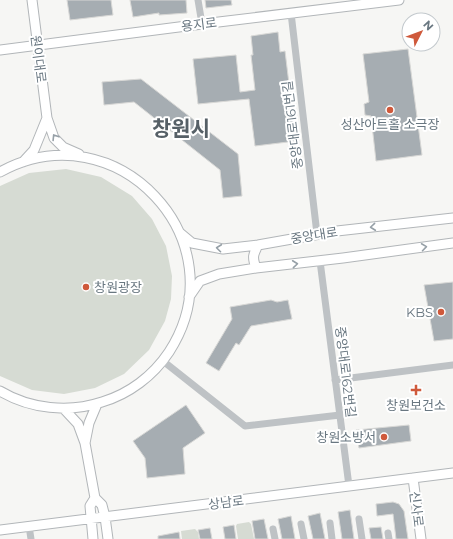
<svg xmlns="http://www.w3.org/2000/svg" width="453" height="539" font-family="Montserrat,'Noto Sans KR',sans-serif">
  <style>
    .green { fill: #d6dbd3 }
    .building { fill: #a6adb2; stroke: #d8d8d6 }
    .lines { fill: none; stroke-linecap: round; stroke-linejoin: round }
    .major-casing { stroke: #b2b6b9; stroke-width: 11 }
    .minor { stroke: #bec2c5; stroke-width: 7 }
    .major { stroke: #fff; stroke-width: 9 }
    .oneway { stroke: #96a0a7 }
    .poi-dot { fill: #cf593b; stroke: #fff; stroke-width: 1.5 }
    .labels { text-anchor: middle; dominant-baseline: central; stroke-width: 4; stroke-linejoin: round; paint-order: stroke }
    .street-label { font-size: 13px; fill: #697781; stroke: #fff }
    .poi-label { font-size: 13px; fill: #697781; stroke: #fff }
    .town-label { font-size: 21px; font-weight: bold; fill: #566067; stroke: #fff }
  </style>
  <rect width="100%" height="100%" fill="#f6f6f4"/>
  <path class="green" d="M66,169l35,8 31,19 20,23 14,27 6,30 -1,23 -6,22 -16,29 -25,24 -29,14 -31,6 -32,-4 -32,-14v-190l29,-13z
    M249,522l2,2 3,15h-16l-2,-13 1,-2z
    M195,529l3,3 1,7h-17l-1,-8z"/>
  <path class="building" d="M67,0h44l2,15 -43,5z
    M130,0h56l1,13 -28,2v-2l-26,4z
    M205,0h26l1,5 -26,3z
    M278,32l2,20 5,-1 11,90 -41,5 -6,-47 -51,5 -5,-45 43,-4 4,37 15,-2 -4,-35h2l-2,-19z
    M408,49l14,106 -46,6 -5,-45 -6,-1 -1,-11 5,-2 -6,-48z
    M141,79l97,75 4,42 -19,2 -3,-28 -86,-68 -30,3 -2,-23z
    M453,282v57l-19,2 -10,-56z
    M271,300l6,2 11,-2 4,19 -41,7 -12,19 -3,-2 -17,28 -13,-8 26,-44 -2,-12z
    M186,405l19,28 -22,15 2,26 -38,4 -2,-20 -12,-17z
    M409,425l2,16 -52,7 -3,-18z
    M393,502l6,2 5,7 4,28h-12l-3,-25 -16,2 -1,-12z
    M350,510l4,29h-12l-4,-27z
    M320,513l5,26h-12l-5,-23z
    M291,516l4,23h-13l-4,-20z
    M264,519l4,20h-13l-3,-18z
    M234,525l2,14h-11l-2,-12z
    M381,527l2,12h-12l-2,-11z
    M210,528l2,11h-12l-2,-9z
    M179,532l1,7h-22v-3z"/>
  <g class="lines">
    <g class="major-casing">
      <path id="major" d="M32,0l15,118 7,20 9,9 16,7
        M0,50l202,-26 197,-24
        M23,162l11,-12 13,-32
        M0,172c116,-64 241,69 169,180 -16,24 -40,42 -67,50 -33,11 -72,7 -102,-11
        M180,233l12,10 31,6 35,-4 79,-14 116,-13
        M256,268c-4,-11 -3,-13 2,-23
        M189,297l11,-16 19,-7 37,-6 87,-10 110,-15
        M64,409l14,15 7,19 10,55 7,7 3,12 3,22
        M85,443l4,-20 8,-19
        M413,478l8,61
        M0,530l453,-57
        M93,539l-3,-33 5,-8"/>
    </g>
    <path class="minor" d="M198,0l4,24
      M291,13l26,221
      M320,261l29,225
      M163,361l82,65 95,-11
      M335,380l118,-15
      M359,519l3,20
      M330,523l2,16
      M301,524l3,15
      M29,526l2,13
      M273,529l2,10
      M388,533l1,6"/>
    <use href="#major" class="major"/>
  </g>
  <defs><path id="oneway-chevron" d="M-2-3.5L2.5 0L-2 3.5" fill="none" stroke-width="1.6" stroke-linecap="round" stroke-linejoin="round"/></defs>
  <g class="oneway">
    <use href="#oneway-chevron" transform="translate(55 137) rotate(-122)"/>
    <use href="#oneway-chevron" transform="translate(373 227) rotate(174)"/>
    <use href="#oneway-chevron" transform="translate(424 247) rotate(-8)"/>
    <use href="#oneway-chevron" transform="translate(219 248) rotate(-173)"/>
    <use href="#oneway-chevron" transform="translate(295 264) rotate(-6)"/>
  </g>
  <g class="poi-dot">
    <circle cx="390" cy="110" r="4"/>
    <circle cx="86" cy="287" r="4"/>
    <circle cx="441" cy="312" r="4"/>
    <path d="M414 384h4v4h4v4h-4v4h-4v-4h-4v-4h4z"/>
    <circle cx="384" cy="437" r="4"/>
  </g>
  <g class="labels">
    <g class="street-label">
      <text transform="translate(199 24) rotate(-7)">용지로</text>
      <text transform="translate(39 59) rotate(83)">원이대로</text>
      <text transform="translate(292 125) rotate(-97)">중앙대로161번길</text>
      <text transform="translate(314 235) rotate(-9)">중앙대로</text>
      <text transform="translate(346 372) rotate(83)">중앙대로162번길</text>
      <text transform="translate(226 502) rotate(-7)">상남로</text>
      <text transform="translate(417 509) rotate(83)">신사로</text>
    </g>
    <g class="poi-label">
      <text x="390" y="124">성산아트홀 소극장</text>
      <text x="94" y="287" text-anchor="start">창원광장</text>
      <text x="433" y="312" text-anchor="end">KBS</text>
      <text x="416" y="405">창원보건소</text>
      <text x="376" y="437" text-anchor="end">창원소방서</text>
    </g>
    <g class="town-label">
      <text x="181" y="128">창원시</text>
    </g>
  </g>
  <g transform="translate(421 32) rotate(48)"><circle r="19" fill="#ffffff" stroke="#c3c9cd"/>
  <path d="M0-3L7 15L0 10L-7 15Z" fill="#cf593b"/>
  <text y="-6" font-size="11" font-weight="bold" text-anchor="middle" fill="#697781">N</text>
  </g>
</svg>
